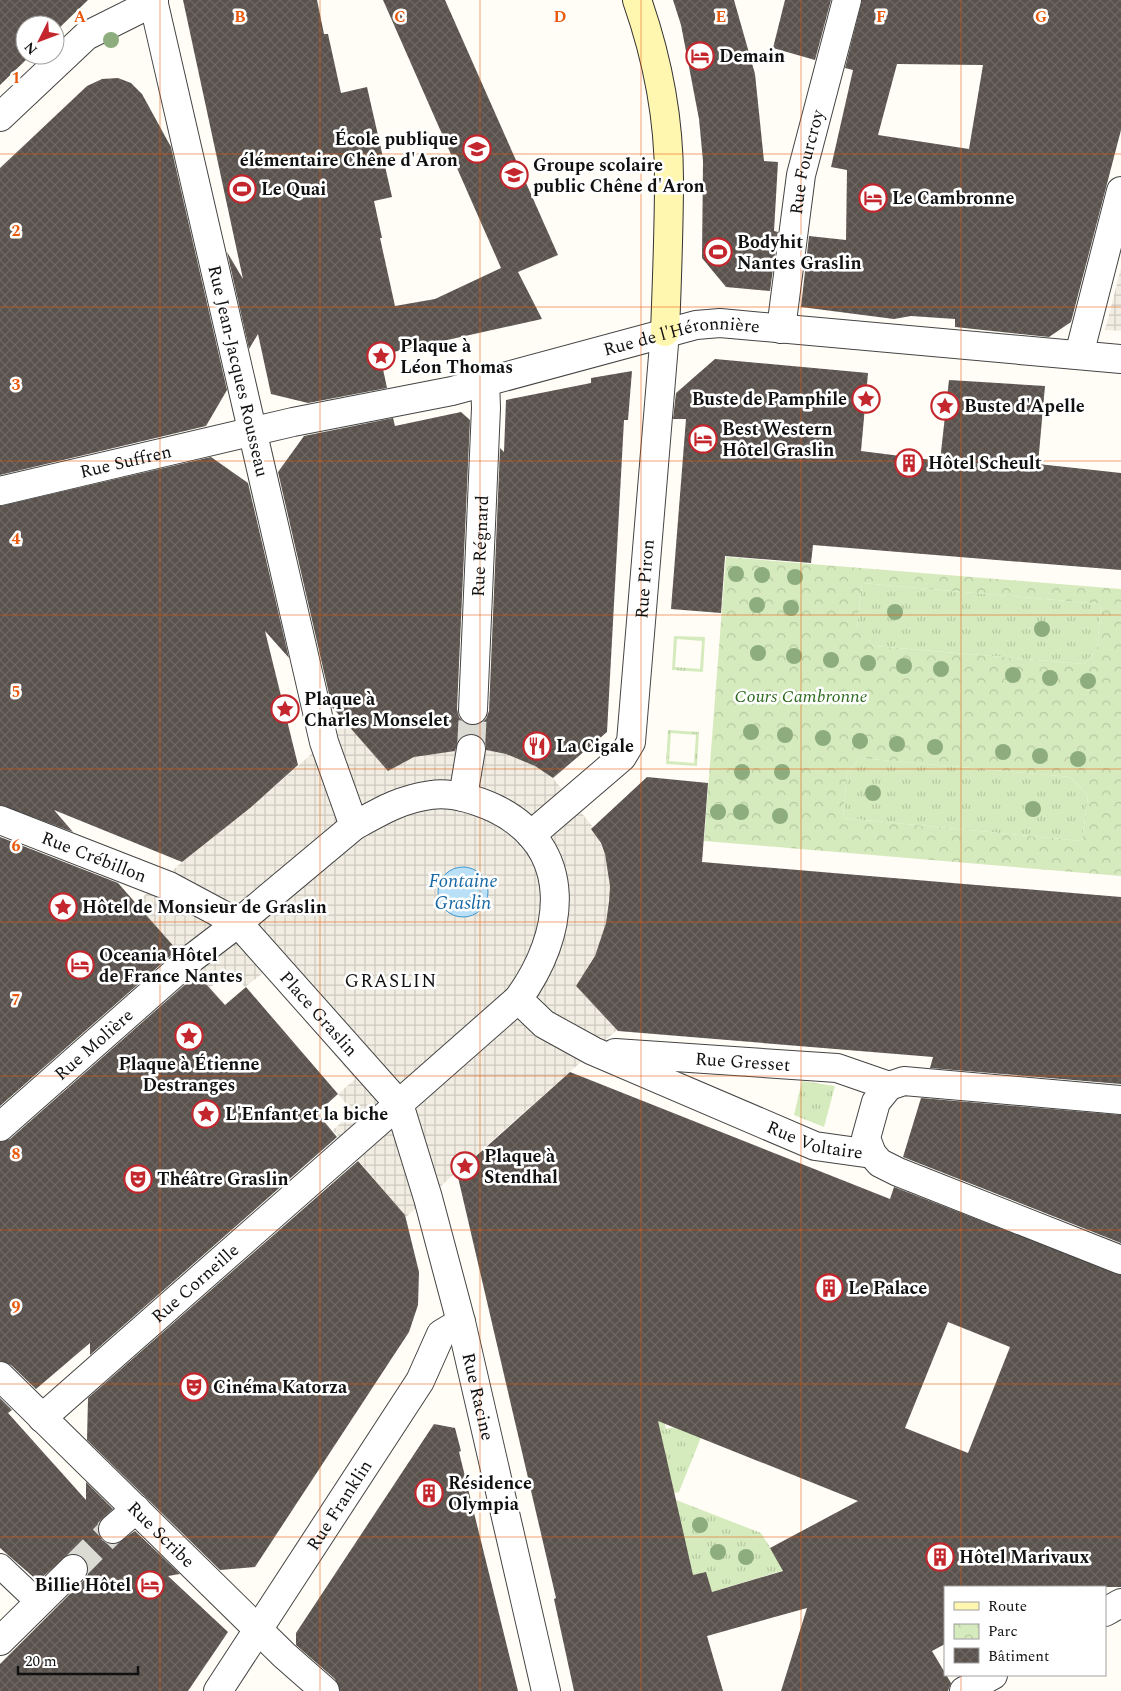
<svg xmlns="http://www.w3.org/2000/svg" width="1121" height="1691" font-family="Spectral,serif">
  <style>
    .grass { fill: url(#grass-tufts); fill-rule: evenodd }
    .park { fill: url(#park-crowns); fill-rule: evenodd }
    .plaza { fill: url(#plaza-grid) }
    .water { fill: #b9e0f7; stroke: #3f96cf }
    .building { fill: url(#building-cross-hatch); fill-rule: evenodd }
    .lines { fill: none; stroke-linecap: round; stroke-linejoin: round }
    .street-tunnel { stroke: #dbdad3; stroke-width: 28; stroke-dasharray: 28 14; stroke-linecap: butt }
    .lane-casing { stroke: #444; stroke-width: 26 }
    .street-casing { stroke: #444; stroke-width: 30 }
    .secondary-casing { stroke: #333; stroke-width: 30 }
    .lane { stroke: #fff; stroke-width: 24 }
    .street { stroke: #fff; stroke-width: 28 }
    .secondary { stroke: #fff6b0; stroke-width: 28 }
    .tree { fill: #8dad7f }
    .grid { fill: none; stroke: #e8590c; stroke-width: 1; stroke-opacity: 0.55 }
    .labels { text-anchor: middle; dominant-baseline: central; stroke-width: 5; stroke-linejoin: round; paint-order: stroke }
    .poi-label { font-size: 18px; font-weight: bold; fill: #111; stroke: #fff; text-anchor: start }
    .street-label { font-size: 18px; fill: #111; stroke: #fff }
    .park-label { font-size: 18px; font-style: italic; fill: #2f6b1f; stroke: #fff }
    .water-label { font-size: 19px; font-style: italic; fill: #1768a6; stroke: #fff }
    .neighbourhood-label { font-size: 19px; letter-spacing: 1px; fill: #111; stroke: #fff }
    .grid-label { font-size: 16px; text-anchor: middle; font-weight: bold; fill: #e8590c; stroke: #fff; stroke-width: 5; stroke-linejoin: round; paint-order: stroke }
  </style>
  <defs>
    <pattern id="grass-tufts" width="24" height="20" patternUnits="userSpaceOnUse" patternTransform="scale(1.25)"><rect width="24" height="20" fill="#d5ebbd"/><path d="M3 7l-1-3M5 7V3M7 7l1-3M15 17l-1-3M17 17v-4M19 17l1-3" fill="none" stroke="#b6c8a1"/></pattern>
    <pattern id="park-crowns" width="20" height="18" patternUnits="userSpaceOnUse" patternTransform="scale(1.25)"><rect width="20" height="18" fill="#d5ebbd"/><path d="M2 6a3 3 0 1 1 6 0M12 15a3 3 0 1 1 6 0" fill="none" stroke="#b6c8a1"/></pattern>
    <pattern id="plaza-grid" width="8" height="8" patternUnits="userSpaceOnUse" patternTransform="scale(1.25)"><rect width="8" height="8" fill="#f1ede2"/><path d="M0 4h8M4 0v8" fill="none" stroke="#cecac1"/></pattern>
    <pattern id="building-cross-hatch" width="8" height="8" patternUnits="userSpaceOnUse" patternTransform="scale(1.25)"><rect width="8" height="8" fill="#5a524d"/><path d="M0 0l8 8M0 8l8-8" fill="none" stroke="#6d6662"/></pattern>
  </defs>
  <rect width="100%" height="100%" fill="#fffdf5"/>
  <path class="grass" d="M862,583l239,21 -4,45 -13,15 -210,-18 -17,-17z
    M674,636l31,1 -2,35 -31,-2zM677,639l25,2 -2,28 -25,-2z
    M668,730l31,2 -2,34 -31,-2zM671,733l25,2 -2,28 -25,-2z
    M860,758l210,19 18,18 -6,46 -239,-23 4,-45z
    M802,1081l33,5 -11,41 -30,-12z
    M660,1402l6,27 42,-9 -29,72 -5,1 -25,-88z
    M676,1500l85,33 23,37 -72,22 -6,-19 -15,3z"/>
  <path class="park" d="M726,557l395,32v287l-417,-35zM862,583l239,21 -4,45 -13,15 -210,-18 -17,-18zM860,758l210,19 18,18 -6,46 -239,-23 4,-45z"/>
  <path class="plaza" d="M1121,268v63l-16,-1z
    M346,723l42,48 26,-14 23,-5 43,-3 26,5 29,12 18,12 40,49 12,27 5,32 -4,37 -6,19 -7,21 -17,23 41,44 -211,187 -73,-87 20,-18 -15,-18 17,-15 -47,-56 -45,-50 -18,14 -15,-17 -20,18 -74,-85 46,-41 98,-80z"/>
  <path class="water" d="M438 892a25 25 0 1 1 50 0a25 25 0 1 1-50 0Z"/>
  <path class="building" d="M0,0h88l-33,32v-7h-30v30h6l-31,30z
    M183,0h134l7,34h4l13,59 26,-6 25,110 -18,4 8,37h-2l15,68 40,-7 66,-31 -118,-268h62l113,255 -40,17 24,47 -162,36 7,33 -79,15 -37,-9 -13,-60 -9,15 -22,-97 16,27z
    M673,0h61l21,74 9,87 14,1 -4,69 4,1 -8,59 -44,-4 -24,-29 1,-97 -4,-42 -18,-94z
    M785,0h46l-16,60 -42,-12z
    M862,0h259v130l-50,192 -22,15 -94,-10v-8l-44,-3 -17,3 -93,-12 8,-71 37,4 1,-70 -16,-3 22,-97 -8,-2zM897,64l86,1 -14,84 -91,-14z
    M118,78l13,5 11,11 29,53 56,243 -21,36 -206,49v-307l87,-82 15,-7z
    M715,359l153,14 -7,78 79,10 9,-81 96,6 -7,78 83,9v97l-308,-25 -2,18 -86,-7 -4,57 -50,-4 15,-190h-13l3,-26z
    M632,371l-4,49h-4l-17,312 -54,46 -18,-12 -29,-12 -20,-4 -1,-7 -4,-6 -8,-3 -8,1 -6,4 -4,12 -41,6 -26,14 -56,-64 -54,-235 26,-36 89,-18 2,8 66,-14 9,8 -13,289 2,8 5,6 8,3 8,-2 6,-5 3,-8 11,-263 4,4 2,-52 85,-17v-5z
    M211,457l37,26 41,175 -24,-27 33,134 -48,43 -68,54 -128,-52 19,22 -73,-27v-299z
    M647,777l61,6 -6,79 419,35v187l-191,-16 3,-11 -315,-26 -42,-45 19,-30 11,-33 3,-22 1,-15 -5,-32 -4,-11 -10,-14z
    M0,837l118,46 59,67 -177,156z
    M197,974l28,31 21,-18 92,107 -21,19 20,24 -247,218v-12l-54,46 -25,-24 -11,-4v-219l10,-3z
    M570,1072l320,127 4,-12 227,88v312h-176v57l-13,7 19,32 -3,8h-167l26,-83 -100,28 16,55h-149l-20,-92 2,-1 -99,-425zM948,1322l62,25 -42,106 -63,-25zM658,1421l200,80 -88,47 13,23 -71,21 -6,-20 -13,3z
    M921,1098l200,17v128l-218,-86z
    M358,1161l47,54 14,57 -1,33 -9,27 -154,235 -35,3 -133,-130 1,-42z
    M0,1398l12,12 -4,3 78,87v-18l27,27 -15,14v9l4,8 6,4h8l19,-13 45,43 -12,2 60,56 -40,59h-188v-27l84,-84 4,-6v-8l-4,-8 -7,-4h-8l-31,27 -38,-33z
    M434,1424l21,4 6,23 -2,1 59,239h-178l-5,-12 -39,-34v-12z"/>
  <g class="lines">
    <path class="street-tunnel" d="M471,749l2,-39
      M73,1569l40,-40"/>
    <g class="lane-casing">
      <path id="lane" d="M0,1566l39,37"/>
    </g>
    <g class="street-casing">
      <g id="street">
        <path d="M0,117l86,-81 68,-34"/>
        <path id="s1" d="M781,329l20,-154 46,-175"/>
        <path d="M1079,355l42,-164"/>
        <path id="s2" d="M0,491l293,-69 159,-31 244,-66 24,-2 401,36"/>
        <path id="s3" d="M473,710l13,-302 -1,-27"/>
        <path d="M463,797l8,-48"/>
        <path id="s4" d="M0,820l169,66 69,37 116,-97"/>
        <path id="s5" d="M531,835l91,-78 9,-15 34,-410"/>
        <path id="s6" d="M518,999l26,25 49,27 222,95 57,8 8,9 18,9 223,88"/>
        <path id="s7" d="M615,1053l222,15 52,18"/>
        <path id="s8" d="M0,1127l187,-165 51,-39 161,181 29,94 33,124 85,369"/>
        <path d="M872,1154l-6,-16 10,-36 13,-16 15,-5 217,19"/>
        <path id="s9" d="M0,1376l284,279 41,36"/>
        <path id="s10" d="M42,1418l476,-419c47,-64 59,-151 -24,-191 -18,-8 -43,-16 -63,-13 -30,4 -50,16 -77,31l-30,-84 -171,-742"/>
        <path d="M113,1529l23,-20"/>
        <path d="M1105,1612l16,-9"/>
        <path d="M0,1641l73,-72"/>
        <path id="s11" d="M218,1691l202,-310 21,-47 20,-12"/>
        <path d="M964,1691l29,-16"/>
      </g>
    </g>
    <g class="secondary-casing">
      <path id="secondary" d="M637,0c20,57 32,119 32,179 0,51 -2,102 -4,153"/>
    </g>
    <use href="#lane" class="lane"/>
    <use href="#street" class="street"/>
    <use href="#secondary" class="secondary"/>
  </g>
  <g class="tree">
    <circle cx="111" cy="40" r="8"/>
    <circle cx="736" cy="574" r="8"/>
    <circle cx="762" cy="575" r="8"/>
    <circle cx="795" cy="577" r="8"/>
    <circle cx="757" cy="605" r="8"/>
    <circle cx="791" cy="608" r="8"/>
    <circle cx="895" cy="612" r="8"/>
    <circle cx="1042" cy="629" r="8"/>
    <circle cx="758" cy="653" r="8"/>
    <circle cx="794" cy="656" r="8"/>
    <circle cx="831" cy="660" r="8"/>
    <circle cx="868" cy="663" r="8"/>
    <circle cx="904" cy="666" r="8"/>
    <circle cx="941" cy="669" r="8"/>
    <circle cx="1013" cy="675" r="8"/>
    <circle cx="1050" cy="678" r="8"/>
    <circle cx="1088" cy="681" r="8"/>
    <circle cx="751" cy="732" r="8"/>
    <circle cx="785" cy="735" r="8"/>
    <circle cx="823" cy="738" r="8"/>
    <circle cx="860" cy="741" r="8"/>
    <circle cx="897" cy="744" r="8"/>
    <circle cx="935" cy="747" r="8"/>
    <circle cx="1003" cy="752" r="8"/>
    <circle cx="1040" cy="756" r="8"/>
    <circle cx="1078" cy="759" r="8"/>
    <circle cx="742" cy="772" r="8"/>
    <circle cx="782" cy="772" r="8"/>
    <circle cx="873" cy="793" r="8"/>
    <circle cx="1033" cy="809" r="8"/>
    <circle cx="718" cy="812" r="8"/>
    <circle cx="741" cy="812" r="8"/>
    <circle cx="780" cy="816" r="8"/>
    <circle cx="700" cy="1525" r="8"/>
    <circle cx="718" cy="1552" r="8"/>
    <circle cx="746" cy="1557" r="8"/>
  </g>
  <path class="grid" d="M160,0v1691M320,0v1691M480,0v1691M641,0v1691M801,0v1691M961,0v1587M0,154h1121M0,307h1121M0,461h1121M0,615h1121M0,769h1121M0,922h1121M0,1076h1121M0,1230h1121M0,1384h1121M0,1537h1121M961,1675v16"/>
  <defs>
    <g id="hotel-ring" transform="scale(1.4375)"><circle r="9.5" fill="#fff" stroke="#c4262e" stroke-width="1.5"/><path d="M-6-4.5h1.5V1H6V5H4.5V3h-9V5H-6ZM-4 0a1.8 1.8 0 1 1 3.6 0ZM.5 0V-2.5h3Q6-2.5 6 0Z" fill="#c4262e"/></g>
    <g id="school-ring" transform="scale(1.4375)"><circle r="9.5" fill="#fff" stroke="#c4262e" stroke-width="1.5"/><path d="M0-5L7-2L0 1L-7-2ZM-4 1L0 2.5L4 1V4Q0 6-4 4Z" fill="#c4262e"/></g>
    <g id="stadium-ring" transform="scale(1.4375)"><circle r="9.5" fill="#fff" stroke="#c4262e" stroke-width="1.5"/><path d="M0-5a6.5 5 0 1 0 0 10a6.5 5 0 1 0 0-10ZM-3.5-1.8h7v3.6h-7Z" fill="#c4262e"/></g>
    <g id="sight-ring" transform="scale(1.4375)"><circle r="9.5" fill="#fff" stroke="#c4262e" stroke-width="1.5"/><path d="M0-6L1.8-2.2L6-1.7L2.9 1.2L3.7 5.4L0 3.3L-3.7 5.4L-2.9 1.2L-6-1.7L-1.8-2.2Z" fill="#c4262e"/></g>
    <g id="building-ring" transform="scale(1.4375)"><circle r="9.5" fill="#fff" stroke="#c4262e" stroke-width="1.5"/><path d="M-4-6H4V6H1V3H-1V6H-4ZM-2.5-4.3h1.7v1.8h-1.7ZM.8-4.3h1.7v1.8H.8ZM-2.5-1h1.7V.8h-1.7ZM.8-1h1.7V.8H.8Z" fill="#c4262e"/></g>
    <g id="restaurant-ring" transform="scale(1.4375)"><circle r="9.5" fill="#fff" stroke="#c4262e" stroke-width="1.5"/><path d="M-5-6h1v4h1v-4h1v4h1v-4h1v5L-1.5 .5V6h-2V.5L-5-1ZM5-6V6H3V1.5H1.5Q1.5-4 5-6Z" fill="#c4262e"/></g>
    <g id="theatre-ring" transform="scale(1.4375)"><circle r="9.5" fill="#fff" stroke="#c4262e" stroke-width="1.5"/><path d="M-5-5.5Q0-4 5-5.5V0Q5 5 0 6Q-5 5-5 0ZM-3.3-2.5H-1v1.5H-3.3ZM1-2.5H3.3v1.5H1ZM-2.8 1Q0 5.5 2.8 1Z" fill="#c4262e"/></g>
  </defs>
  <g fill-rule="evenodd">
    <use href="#hotel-ring" x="700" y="56"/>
    <use href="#school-ring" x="477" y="149"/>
    <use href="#school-ring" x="514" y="175"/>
    <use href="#stadium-ring" x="242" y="189"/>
    <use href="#hotel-ring" x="873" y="198"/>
    <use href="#stadium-ring" x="718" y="252"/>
    <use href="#sight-ring" x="381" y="356"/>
    <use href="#sight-ring" x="866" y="399"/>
    <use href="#sight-ring" x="945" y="406"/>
    <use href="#hotel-ring" x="703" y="439"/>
    <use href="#building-ring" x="909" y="463"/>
    <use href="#sight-ring" x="285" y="709"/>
    <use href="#restaurant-ring" x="537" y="746"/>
    <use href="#sight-ring" x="63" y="907"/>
    <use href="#hotel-ring" x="80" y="965"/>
    <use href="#sight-ring" x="189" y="1036"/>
    <use href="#sight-ring" x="206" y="1114"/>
    <use href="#sight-ring" x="465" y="1166"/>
    <use href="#theatre-ring" x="138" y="1179"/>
    <use href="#building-ring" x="829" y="1288"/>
    <use href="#theatre-ring" x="194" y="1387"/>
    <use href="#building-ring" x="429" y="1493"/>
    <use href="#building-ring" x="940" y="1557"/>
    <use href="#hotel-ring" x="150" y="1585"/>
  </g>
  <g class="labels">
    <g class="poi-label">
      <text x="719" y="56">Demain</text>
      <text x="458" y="139" text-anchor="end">École publique<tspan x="458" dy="21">élémentaire Chêne d'Aron</tspan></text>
      <text x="533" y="165">Groupe scolaire<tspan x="533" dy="21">public Chêne d'Aron</tspan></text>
      <text x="261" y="189">Le Quai</text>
      <text x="892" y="198">Le Cambronne</text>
      <text x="737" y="242">Bodyhit<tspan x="737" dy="21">Nantes Graslin</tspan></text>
      <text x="400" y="346">Plaque à<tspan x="400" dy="21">Léon Thomas</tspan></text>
      <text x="847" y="399" text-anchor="end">Buste de Pamphile</text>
      <text x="964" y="406">Buste d'Apelle</text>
      <text x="722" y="429">Best Western<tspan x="722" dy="21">Hôtel Graslin</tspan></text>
      <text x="928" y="463">Hôtel Scheult</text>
      <text x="304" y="699">Plaque à<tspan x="304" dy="21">Charles Monselet</tspan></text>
      <text x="556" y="746">La Cigale</text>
      <text x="82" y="907">Hôtel de Monsieur de Graslin</text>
      <text x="99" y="955">Oceania Hôtel<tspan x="99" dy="21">de France Nantes</tspan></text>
      <text x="189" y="1064" text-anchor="middle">Plaque à Étienne<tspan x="189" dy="21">Destranges</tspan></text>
      <text x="225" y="1114">L'Enfant et la biche</text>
      <text x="484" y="1156">Plaque à<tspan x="484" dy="21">Stendhal</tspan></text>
      <text x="157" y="1179">Théâtre Graslin</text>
      <text x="848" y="1288">Le Palace</text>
      <text x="213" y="1387">Cinéma Katorza</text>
      <text x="448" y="1483">Résidence<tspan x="448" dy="21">Olympia</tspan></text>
      <text x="959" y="1557">Hôtel Marivaux</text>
      <text x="131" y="1585" text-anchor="end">Billie Hôtel</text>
    </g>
    <g class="street-label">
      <text stroke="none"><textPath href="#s1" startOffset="169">Rue Fourcroy</textPath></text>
      <text stroke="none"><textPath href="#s2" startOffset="700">Rue de l'Héronnière</textPath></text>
      <text transform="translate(238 371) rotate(77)">Rue Jean-Jacques Rousseau</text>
      <text stroke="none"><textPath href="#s2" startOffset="129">Rue Suffren</textPath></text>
      <text stroke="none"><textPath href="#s3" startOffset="164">Rue Régnard</textPath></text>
      <text stroke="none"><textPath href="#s5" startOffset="301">Rue Piron</textPath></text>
      <text stroke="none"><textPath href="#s4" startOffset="101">Rue Crébillon</textPath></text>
      <text stroke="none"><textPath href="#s8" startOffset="435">Place Graslin</textPath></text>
      <text stroke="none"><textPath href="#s8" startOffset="125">Rue Molière</textPath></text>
      <text stroke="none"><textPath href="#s7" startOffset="128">Rue Gresset</textPath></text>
      <text stroke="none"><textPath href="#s6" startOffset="332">Rue Voltaire</textPath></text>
      <text stroke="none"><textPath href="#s10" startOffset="204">Rue Corneille</textPath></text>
      <text stroke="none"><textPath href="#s8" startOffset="859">Rue Racine</textPath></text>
      <text stroke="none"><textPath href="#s11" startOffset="222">Rue Franklin</textPath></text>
      <text stroke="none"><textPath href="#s9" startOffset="226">Rue Scribe</textPath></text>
    </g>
    <g class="park-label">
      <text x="801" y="696">Cours Cambronne</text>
    </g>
    <g class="water-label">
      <text x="463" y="881">Fontaine<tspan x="463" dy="22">Graslin</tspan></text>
    </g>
    <g class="neighbourhood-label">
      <text x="391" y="981">GRASLIN</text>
    </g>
  </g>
  <g class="grid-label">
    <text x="80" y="22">A</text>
    <text x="240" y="22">B</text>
    <text x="400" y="22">C</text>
    <text x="560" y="22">D</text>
    <text x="721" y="22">E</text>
    <text x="881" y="22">F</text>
    <text x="1041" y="22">G</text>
    <text x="16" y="83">1</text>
    <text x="16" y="236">2</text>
    <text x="16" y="390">3</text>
    <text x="16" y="544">4</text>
    <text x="16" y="697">5</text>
    <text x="16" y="851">6</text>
    <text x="16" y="1005">7</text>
    <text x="16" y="1159">8</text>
    <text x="16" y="1312">9</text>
  </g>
  <rect x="944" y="1586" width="162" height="90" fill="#ffffff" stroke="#a0a0a0"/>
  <rect x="954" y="1602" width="25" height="8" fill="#fff6b0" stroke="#a0a0a0"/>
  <text x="988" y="1611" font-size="15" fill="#111111">Route</text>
  <rect x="954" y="1624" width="25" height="15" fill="url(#park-crowns)" stroke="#a0a0a0"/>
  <text x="988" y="1636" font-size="15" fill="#111111">Parc</text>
  <rect x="954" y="1648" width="25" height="15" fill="url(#building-cross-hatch)" stroke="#a0a0a0"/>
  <text x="988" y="1661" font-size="15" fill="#111111">Bâtiment</text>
  <g transform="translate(40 40) rotate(228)"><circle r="24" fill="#ffffff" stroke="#a0a0a0"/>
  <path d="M0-4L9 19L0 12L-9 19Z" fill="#c4262e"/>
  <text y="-8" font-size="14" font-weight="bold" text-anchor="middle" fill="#111111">N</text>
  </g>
  <path d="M18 1666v8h120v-8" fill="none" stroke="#111111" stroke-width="2.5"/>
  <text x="25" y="1666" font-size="15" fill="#111111" stroke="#ffffff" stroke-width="4" paint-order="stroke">20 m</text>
</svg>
